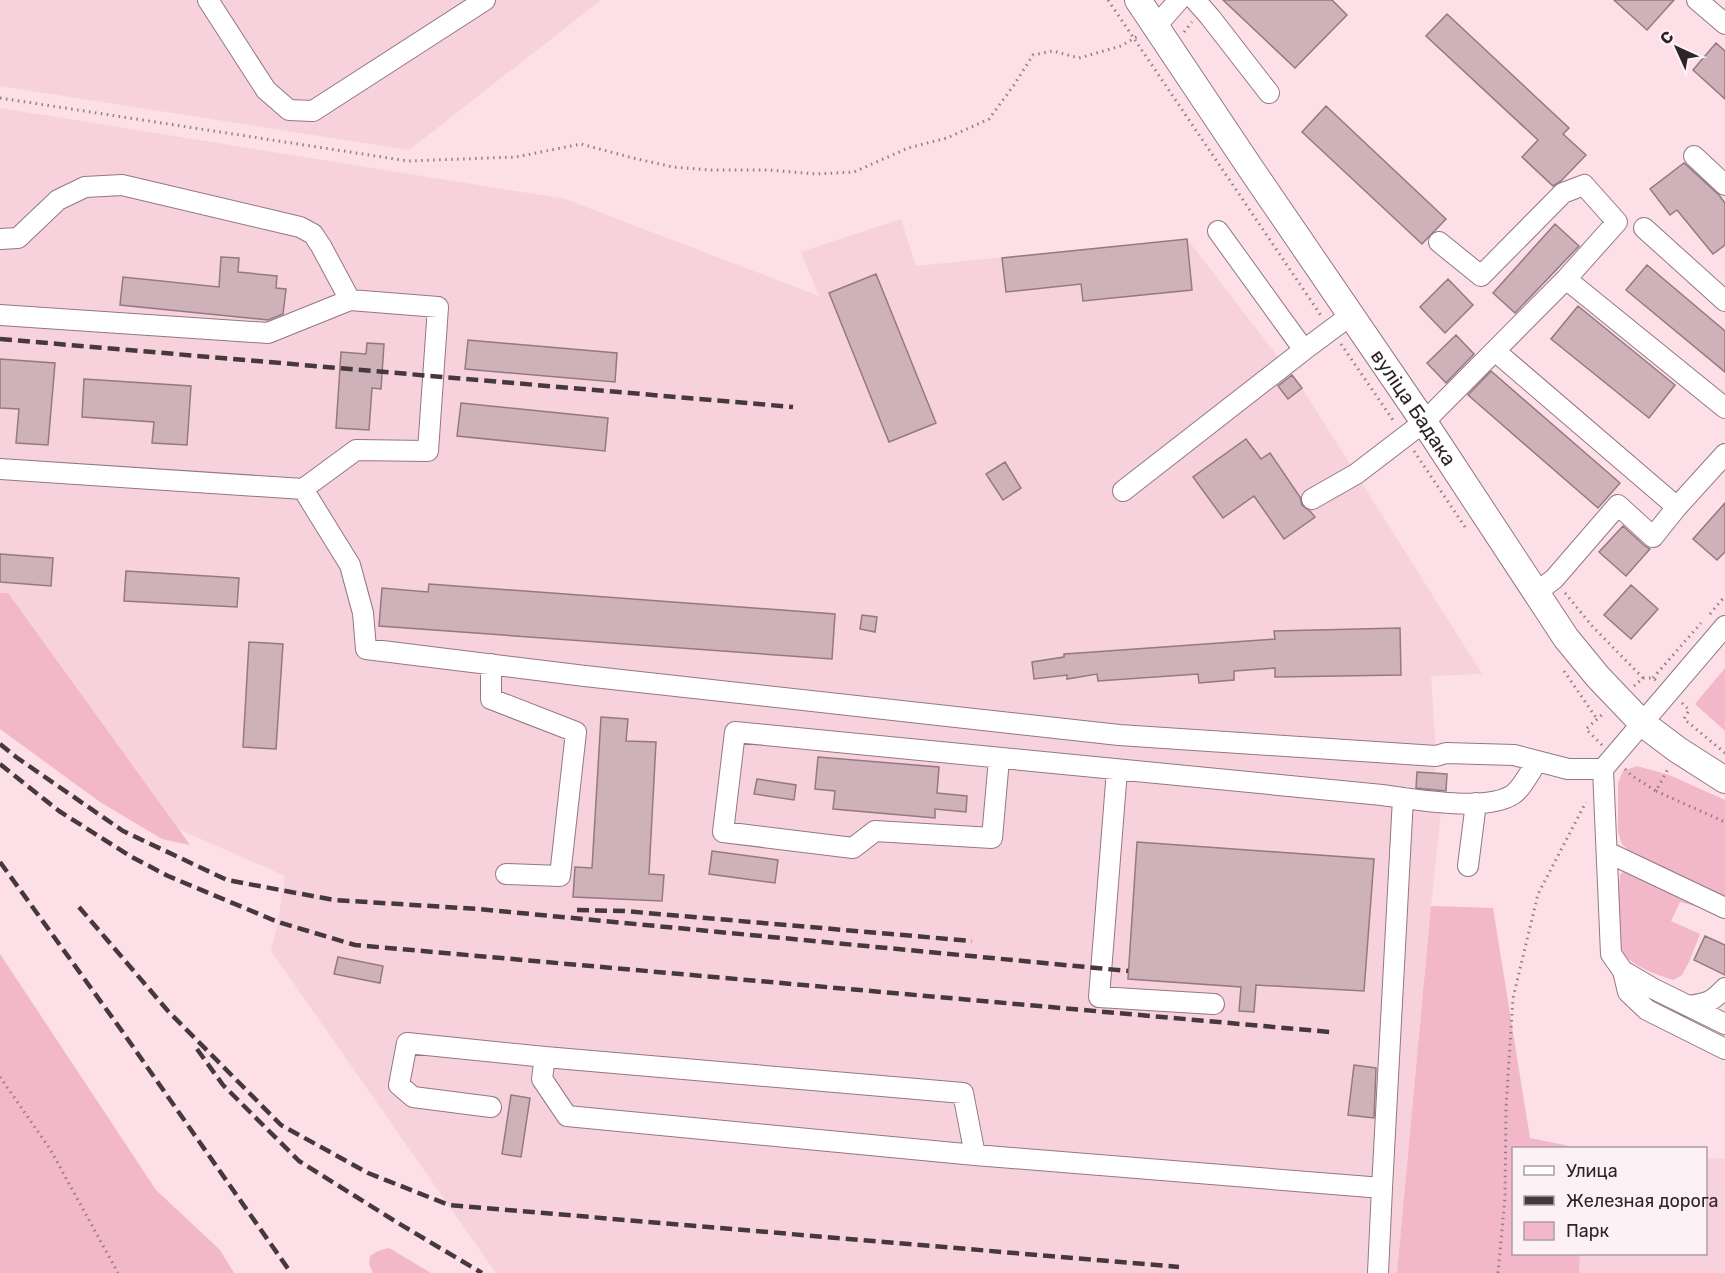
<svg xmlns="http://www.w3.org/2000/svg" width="1725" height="1273" font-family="Rubik,sans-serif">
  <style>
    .built { fill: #f7d1dc }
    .green { fill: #f2b7c8 }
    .building { fill: #ceb1b9; stroke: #947981; stroke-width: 1.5 }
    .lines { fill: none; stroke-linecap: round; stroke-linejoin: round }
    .minor-casing { stroke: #937880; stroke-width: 22 }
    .major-casing { stroke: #937880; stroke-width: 28 }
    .path { stroke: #937e84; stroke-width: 3; stroke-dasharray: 1.5 4.5; stroke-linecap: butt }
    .minor { stroke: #fff; stroke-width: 20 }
    .major { stroke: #fff; stroke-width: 26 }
    .rail { stroke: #46393d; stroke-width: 4.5; stroke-dasharray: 12 6; stroke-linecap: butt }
    .labels { text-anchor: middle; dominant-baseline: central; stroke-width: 6; stroke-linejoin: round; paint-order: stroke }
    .street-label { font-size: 20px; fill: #2e2326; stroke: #fef1f5 }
  </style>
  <rect width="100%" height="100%" fill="#fddfe7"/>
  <path class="built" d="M0,0h601l-192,150 -409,-64z
    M0,108l565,91 254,97 -18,-44 100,-33 15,47 271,-27 115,149 180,286 -51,2 5,80 -1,17 12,1 -1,20 -4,9 -11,103 -34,367h-901l-225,-322 7,-29 7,-46 -127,-56 -158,-203z
    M1706,1158l19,1v114h-146l1,-19h126z"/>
  <path class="green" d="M0,593h8l182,252 -28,-6 -62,-37 -100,-73z
    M1725,668v63l-30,-27z
    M1637,766l32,9 56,25v97l-93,-43 -10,-10 -4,-12v-49l5,-12z
    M1625,870l79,36 -2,2 -22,-6 -9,19 29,13 -11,28 -7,13 -9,5c-15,-5 -40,-13 -49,-26 -10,-14 -5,-61 -4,-79z
    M1431,906l62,2 37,230 49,10h-65v106h66l-1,19h-182z
    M0,954l156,236 64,60 14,23h-234z
    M389,1248l42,25h-58l-4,-9 1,-8 8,-5z"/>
  <path class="building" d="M1223,0h109l15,15 -52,53z
    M1614,0h60l-27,30z
    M1447,14l122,114 -6,6 23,21 -25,26 -8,5 -31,-29 16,-17 -112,-104z
    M1716,43l9,8v48l-32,-29z
    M1326,106l120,113 -24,25 -120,-112z
    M1684,163l35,32 6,8v42l-12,9 -36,-44 -7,5 -20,-26z
    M1555,224l24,22 -64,67 -22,-20z
    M1187,239l5,51 -109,11 -2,-17 -75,8 -4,-34z
    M221,257l18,1 -1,14 39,4 -1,12 10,1 -3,25 -15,6 -148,-15 3,-28 96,10z
    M1647,265l78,66v41l-99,-82z
    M876,274l60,149 -47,19 -60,-149z
    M1448,279l25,26 -28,28 -25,-26z
    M1578,306l97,79 -26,33 -98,-79z
    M1456,335l18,19 -28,29 -19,-20z
    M468,340l149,13 -2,29 -150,-13z
    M367,343l17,1 -3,45 -9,-1 -3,42 -33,-2 5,-76 25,2z
    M0,359l55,4 -7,82 -32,-2 3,-34 -19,-1z
    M1491,371l129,112 -22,25 -130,-113z
    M1292,375l10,13 -14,11 -10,-13z
    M84,379l107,7 -4,59 -35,-2 2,-21 -72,-5z
    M461,403l147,15 -3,33 -148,-15z
    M1246,439l15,20 9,-6 30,44 2,8 8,6 5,6 -31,22 -30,-43 -31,22 -30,-41z
    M1005,462l16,26 -18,12 -17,-26z
    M1725,503v49l-8,8 -24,-21z
    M1623,526l22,20 5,3 -24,27 -27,-24z
    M0,554l53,4 -2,28 -51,-4z
    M126,571l113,7 -2,29 -113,-6z
    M429,584l406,30 -3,45 -453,-33 3,-38 46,4z
    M1631,585l27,24 -27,30 -27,-24z
    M862,615l15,2 -2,15 -15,-3z
    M1400,628l1,47 -126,2v-9l-41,3v9l-35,3 -1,-9 -100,7 -1,-7 -30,5v-4l-33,4 -2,-17 32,-5v-3l15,-1 196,-14 -1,-8z
    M249,642l34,2 -7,105 -33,-2z
    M601,717l27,2 -2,22 30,1 -7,132 15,1 -2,26 -89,-4 2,-30 17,1z
    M818,757l121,10 -2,26 30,3 -1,16 -31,-3v9l-102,-9 2,-18 -20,-2z
    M1417,772l30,2 -1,17 -30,-3z
    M757,779l39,6 -2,15 -40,-6z
    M1137,842l237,17 -10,132 -108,-6 -2,27 -15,-1 2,-24 -113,-8z
    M712,851l66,9 -3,23 -66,-9z
    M1705,936l20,9v30l-31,-15z
    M338,957l45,9 -3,17 -46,-9z
    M1354,1065l22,3 -2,50 -26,-3z
    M511,1095l19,3 -9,59 -19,-3z"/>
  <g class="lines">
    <g class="minor-casing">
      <path id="minor" d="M208,0l58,90 23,20 24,1 172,-111
        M1195,0l15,17 59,76
        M1697,0l28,24
        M1156,26l23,-26
        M1694,156l31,29
        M1644,228l81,73
        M1218,231l86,119 47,-35
        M0,239l18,-1 40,-38 27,-13 37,-2 178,42 13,7 8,12 29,54
        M1566,279l159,129
        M0,315l268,18 82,-33 88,7 -10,144 -72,-1 -53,39
        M1495,351l182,156 48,-53
        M0,469l303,20 47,76 13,48 3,36 219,27 534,59 317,21 10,-3 68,2 54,14h35l122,-143
        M1123,491l181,-141
        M1312,499l44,-25 68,-52 142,-143 51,-57 -33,-37 -21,8 -82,83 -42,-34
        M1537,592l17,-13 64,-74 35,32 24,-30
        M491,664v35l85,33 -16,144 -54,-2
        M999,759l-7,79 -117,-7 -22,17 -130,-16 12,-100 647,63c30,4 110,19 134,-3 8,-8 15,-21 21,-31
        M1603,769l8,185 12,17 29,17 73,36
        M1117,770l-18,227 115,7
        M1607,852l118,56
        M1468,866l8,-63
        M1623,971l5,21 19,18 78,39
        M1688,1006c19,-3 23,-3 37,-18
        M545,1057l-3,22 25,37 408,39 407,33 -4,85
        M491,1107l-78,-10 -14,-12 8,-42 138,14 418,36 12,62
        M1382,1188l21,-390"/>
    </g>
    <g class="major-casing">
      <g id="major">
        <path id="s1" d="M1138,0l113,169 173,253 142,216 32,39 44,46 36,27 47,30"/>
      </g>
    </g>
    <path class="path" d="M1108,0l214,317
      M1184,32l8,-10
      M0,98l408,63 108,-4 65,-13 52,14 40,9 38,3h58l47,4 38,-2 54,-24 39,-10 42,-19 25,-34 19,-30 20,-4 26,7 42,-12 17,-10
      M1341,344l54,79
      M1414,451l53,79
      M1565,593l28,34 50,51
      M1710,614l15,-18
      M1564,671l33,48
      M1653,678l48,-55
      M1634,686l9,-8h10l4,3
      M1682,703l7,7 -5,9 41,34
      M1602,745l-16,-16 19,-17
      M1625,769l6,6 25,16 13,-24
      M1656,791l69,31
      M0,1077l50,72 68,124
      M1498,1273l7,-75 1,-90 7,-110 25,-104 48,-92"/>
    <use href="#minor" class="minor"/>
    <use href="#major" class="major"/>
    <path class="rail" d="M0,339l793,68
      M0,744l16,13 107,74 104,49 107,20 144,9 650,62
      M0,764l59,47 71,45 38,20 110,46 77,23 975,87
      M0,862l122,169 169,242
      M79,907l89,104 113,114 87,48 81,32 730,62
      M577,910l47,1 348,30
      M197,1049l26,36 76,76 99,62 84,50"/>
  </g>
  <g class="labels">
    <g class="street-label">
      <text stroke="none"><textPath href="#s1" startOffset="492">вуліца Бадака</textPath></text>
    </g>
  </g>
  <rect x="1512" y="1147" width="195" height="108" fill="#fef1f5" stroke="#ab9fa2" stroke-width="1.5"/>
  <rect x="1524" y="1166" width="30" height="9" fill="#ffffff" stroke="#ab9fa2" stroke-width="1.5"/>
  <text x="1566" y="1177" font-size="18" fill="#2e2326">Улица</text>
  <rect x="1524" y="1196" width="30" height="9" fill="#46393d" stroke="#ab9fa2" stroke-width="1.5"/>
  <text x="1566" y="1207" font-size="18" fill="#2e2326">Железная дорога</text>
  <rect x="1524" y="1222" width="30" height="18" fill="#f2b7c8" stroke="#ab9fa2" stroke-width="1.5"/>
  <text x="1566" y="1237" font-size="18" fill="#2e2326">Парк</text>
  <g transform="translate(1677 48) rotate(315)" stroke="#fef1f5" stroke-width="4.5" paint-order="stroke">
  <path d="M0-4.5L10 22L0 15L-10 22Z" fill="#2e2326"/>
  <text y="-9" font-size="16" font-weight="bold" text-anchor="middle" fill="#2e2326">С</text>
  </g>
</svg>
